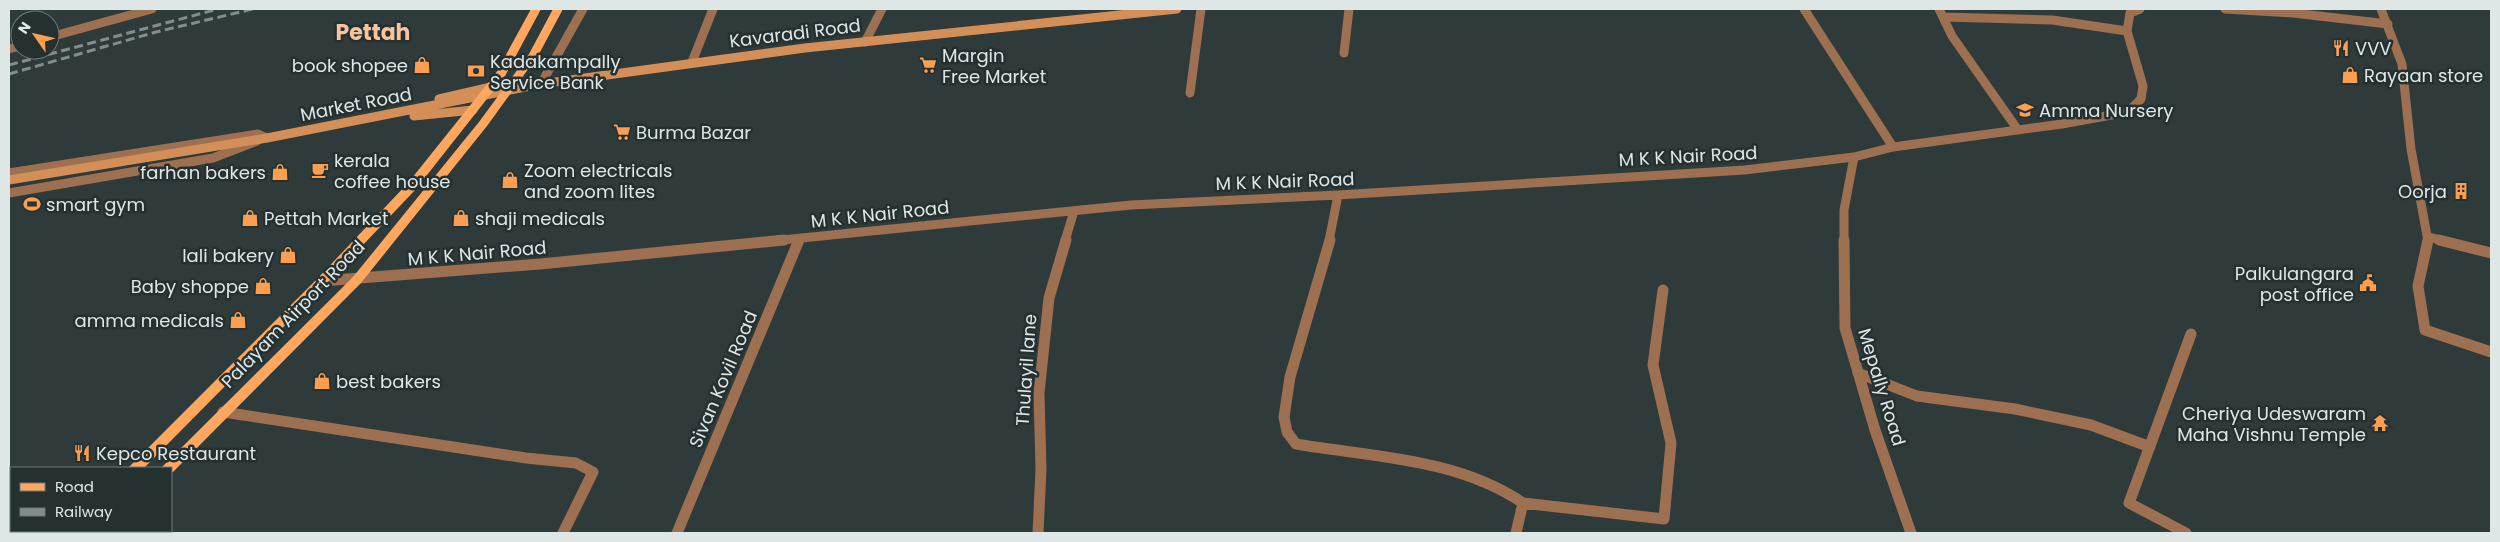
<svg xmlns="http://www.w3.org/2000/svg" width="2500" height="542" font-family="Poppins,sans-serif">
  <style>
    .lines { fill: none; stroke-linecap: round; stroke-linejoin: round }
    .street-far1 { stroke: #9c7050; stroke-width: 9 }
    .street { stroke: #9c7050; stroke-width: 11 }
    .secondary { stroke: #d48f59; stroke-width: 9 }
    .primary { fill: #ffa65f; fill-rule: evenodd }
    .rail { stroke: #838c8c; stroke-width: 3; stroke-dasharray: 9 4.5; stroke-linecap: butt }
    .labels { text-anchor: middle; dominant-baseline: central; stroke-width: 5; stroke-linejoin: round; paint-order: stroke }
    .street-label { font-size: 18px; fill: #dfe6e6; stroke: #253030 }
    .poi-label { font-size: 18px; fill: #dfe6e6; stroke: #253030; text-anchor: start }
    .district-label { font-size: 22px; font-weight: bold; fill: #f9c49d; stroke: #253030 }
  </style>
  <rect width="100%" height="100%" fill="#2f3a3a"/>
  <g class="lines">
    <path class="street-far1" d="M1804,9l89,138
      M1939,9l13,27 66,94
      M2225,9l68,4 95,11
      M2381,9l21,55 9,85 17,92
      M1945,17l107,3 75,11
      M50,37l102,-28
      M865,42l17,-33
      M9,49l11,-3
      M1344,53l5,-44
      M692,62l21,-53
      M541,84l42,-75
      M1190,93l11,-84
      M9,173l249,-39 9,4
      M9,193l204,-35 44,-17
      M2429,237l15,4
      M772,241l359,-36 207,-10 407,-25 109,-13 39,-10 169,-23 66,-12 13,-13 2,-13 -16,-55 3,-18 10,-4
      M799,241l1,-3
      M1065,241l9,-30
      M1329,241l9,-46
      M1844,241v-31l10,-53"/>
    <path class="street" d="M1330,240l-40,137 -6,40 3,15 9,12c76,13 161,14 227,59l-7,30
      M1844,240l1,88 30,102 36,103
      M2428,240l-10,46 7,44 66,22
      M2439,240l52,13
      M322,281l218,-17 244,-24
      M1858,373l59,23 98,13 76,16 59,22
      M223,412l303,46 50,5 17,9 -30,61
      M1523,503l141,16 7,-76 -18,-78 10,-75
      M677,533l122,-293
      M1038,533l3,-64 -2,-76 10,-95 17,-58
      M2186,533l-57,-30 62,-169"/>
    <path class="secondary" d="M439,99l52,-12
      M414,116l59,-6
      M9,180l258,-42 274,-54 264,-36 372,-39"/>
    <path class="primary" d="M531,9h10l-36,67 -89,113 -90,95 -182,184h-16l190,-190 90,-95 88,-110z
      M553,9h10l-24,45 -52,72 -126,157 -188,189 -2,1v-5h-10l192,-191 126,-155 50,-68z
      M65,531h16l-2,2h-15z
      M98,531h17l-2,2h-16z"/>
    <path class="rail" d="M9,65l209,-56
      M9,74l147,-42 97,-23"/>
  </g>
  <defs>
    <g id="restaurant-bare" transform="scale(1.35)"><path d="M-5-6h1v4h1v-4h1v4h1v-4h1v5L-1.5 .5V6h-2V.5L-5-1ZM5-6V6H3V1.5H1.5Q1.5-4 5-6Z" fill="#fb9e51" stroke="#253030" stroke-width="2.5" paint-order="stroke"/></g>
    <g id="shop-bare" transform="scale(1.35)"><path d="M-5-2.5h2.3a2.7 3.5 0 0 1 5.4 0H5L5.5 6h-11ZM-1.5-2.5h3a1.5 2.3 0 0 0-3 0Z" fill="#fb9e51" stroke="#253030" stroke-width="2.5" paint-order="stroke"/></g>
    <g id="supermarket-bare" transform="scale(1.35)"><path d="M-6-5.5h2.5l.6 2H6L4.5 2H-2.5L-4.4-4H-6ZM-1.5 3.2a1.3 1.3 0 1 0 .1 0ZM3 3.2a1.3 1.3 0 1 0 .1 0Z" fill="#fb9e51" stroke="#253030" stroke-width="2.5" paint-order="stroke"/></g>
    <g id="bank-bare" transform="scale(1.35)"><path d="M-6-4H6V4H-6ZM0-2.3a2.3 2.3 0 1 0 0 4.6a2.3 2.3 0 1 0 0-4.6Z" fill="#fb9e51" stroke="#253030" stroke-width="2.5" paint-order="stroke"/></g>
    <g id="school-bare" transform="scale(1.35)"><path d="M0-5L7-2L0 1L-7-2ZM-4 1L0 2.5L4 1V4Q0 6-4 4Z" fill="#fb9e51" stroke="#253030" stroke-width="2.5" paint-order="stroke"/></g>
    <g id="cafe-bare" transform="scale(1.35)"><path d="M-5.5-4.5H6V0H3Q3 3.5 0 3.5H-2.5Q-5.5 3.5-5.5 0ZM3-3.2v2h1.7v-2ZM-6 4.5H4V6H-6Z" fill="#fb9e51" stroke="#253030" stroke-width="2.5" paint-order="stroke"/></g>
    <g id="building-bare" transform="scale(1.35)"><path d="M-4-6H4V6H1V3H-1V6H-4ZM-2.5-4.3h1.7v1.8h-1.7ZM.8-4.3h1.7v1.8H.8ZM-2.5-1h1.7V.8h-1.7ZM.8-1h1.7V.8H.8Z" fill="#fb9e51" stroke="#253030" stroke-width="2.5" paint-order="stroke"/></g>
    <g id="stadium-bare" transform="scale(1.35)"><path d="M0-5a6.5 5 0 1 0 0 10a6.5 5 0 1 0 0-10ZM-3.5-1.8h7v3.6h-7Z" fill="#fb9e51" stroke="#253030" stroke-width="2.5" paint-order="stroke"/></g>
    <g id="civic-bare" transform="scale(1.35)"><path d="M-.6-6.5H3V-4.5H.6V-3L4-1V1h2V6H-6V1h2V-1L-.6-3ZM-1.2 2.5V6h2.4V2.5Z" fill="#fb9e51" stroke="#253030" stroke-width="2.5" paint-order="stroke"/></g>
    <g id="temple-bare" transform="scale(1.35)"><path d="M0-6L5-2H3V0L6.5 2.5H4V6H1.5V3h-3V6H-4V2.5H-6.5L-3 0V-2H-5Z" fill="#fb9e51" stroke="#253030" stroke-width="2.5" paint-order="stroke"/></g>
  </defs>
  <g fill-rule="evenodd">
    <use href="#restaurant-bare" x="2341" y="48"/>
    <use href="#shop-bare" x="422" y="65"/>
    <use href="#supermarket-bare" x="928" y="65"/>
    <use href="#bank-bare" x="476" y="71"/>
    <use href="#shop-bare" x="2350" y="75"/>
    <use href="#school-bare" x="2025" y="110"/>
    <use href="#supermarket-bare" x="622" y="132"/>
    <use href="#cafe-bare" x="320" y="170"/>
    <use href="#shop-bare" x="280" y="172"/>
    <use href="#shop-bare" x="510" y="180"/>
    <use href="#building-bare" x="2461" y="191"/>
    <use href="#stadium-bare" x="32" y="204"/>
    <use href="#shop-bare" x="250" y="218"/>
    <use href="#shop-bare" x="461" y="218"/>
    <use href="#shop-bare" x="288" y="255"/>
    <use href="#civic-bare" x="2368" y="283"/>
    <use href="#shop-bare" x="263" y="286"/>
    <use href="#shop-bare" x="238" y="320"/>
    <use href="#shop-bare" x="322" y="381"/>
    <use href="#temple-bare" x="2380" y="423"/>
    <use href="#restaurant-bare" x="82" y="453"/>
  </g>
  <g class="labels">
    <g class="street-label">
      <text transform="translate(795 33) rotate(-7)">Kavaradi Road</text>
      <text transform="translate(356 104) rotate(-11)">Market Road</text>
      <text transform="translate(1688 156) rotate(-3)">M K K Nair Road</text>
      <text transform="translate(1285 181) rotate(-2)">M K K Nair Road</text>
      <text transform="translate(880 214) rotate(-6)">M K K Nair Road</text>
      <text transform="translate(477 253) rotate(-5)">M K K Nair Road</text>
      <text transform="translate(293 314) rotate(-46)">Palayam Airport Road</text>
      <text transform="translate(1026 370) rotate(-86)">Thulayil lane</text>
      <text transform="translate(723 379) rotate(-67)">Sivan Kovil Road</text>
      <text transform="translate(1882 387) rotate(73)">Mepally Road</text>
    </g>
    <g class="poi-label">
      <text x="2355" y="48">VVV</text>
      <text x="942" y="55">Margin<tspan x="942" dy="21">Free Market</tspan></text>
      <text x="490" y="61">Kadakampally<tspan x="490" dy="21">Service Bank</tspan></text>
      <text x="408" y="65" text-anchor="end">book shopee</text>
      <text x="2364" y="75">Rayaan store</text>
      <text x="2039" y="110">Amma Nursery</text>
      <text x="636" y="132">Burma Bazar</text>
      <text x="334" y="160">kerala<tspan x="334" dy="21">coffee house</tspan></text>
      <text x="524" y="170">Zoom electricals<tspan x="524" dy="21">and zoom lites</tspan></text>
      <text x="266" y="172" text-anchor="end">farhan bakers</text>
      <text x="2447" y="191" text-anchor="end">Oorja</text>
      <text x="46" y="204">smart gym</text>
      <text x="264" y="218">Pettah Market</text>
      <text x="475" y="218">shaji medicals</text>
      <text x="274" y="255" text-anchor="end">lali bakery</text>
      <text x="2354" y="273" text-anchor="end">Palkulangara<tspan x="2354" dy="21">post office</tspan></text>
      <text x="249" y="286" text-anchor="end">Baby shoppe</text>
      <text x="224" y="320" text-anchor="end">amma medicals</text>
      <text x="336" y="381">best bakers</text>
      <text x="2366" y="413" text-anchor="end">Cheriya Udeswaram<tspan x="2366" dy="21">Maha Vishnu Temple</tspan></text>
      <text x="96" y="453">Kepco Restaurant</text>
    </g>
    <g class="district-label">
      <text x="373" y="32">Pettah</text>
    </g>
  </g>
  <rect width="2500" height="542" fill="none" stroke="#dfe6e6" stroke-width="20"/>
  <rect x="10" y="467" width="162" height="65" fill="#253030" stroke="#6f7979"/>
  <rect x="20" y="483" width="25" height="8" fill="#ffa65f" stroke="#6f7979"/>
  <text x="55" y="492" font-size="15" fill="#dfe6e6">Road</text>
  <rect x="20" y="508" width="25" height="8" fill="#838c8c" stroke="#6f7979"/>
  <text x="55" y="517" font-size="15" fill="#dfe6e6">Railway</text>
  <g transform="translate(35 35) rotate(304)"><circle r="24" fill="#253030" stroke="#6f7979"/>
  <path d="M0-4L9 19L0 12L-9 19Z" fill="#fb9e51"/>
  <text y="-8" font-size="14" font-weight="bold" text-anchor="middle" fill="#dfe6e6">N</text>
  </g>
</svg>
